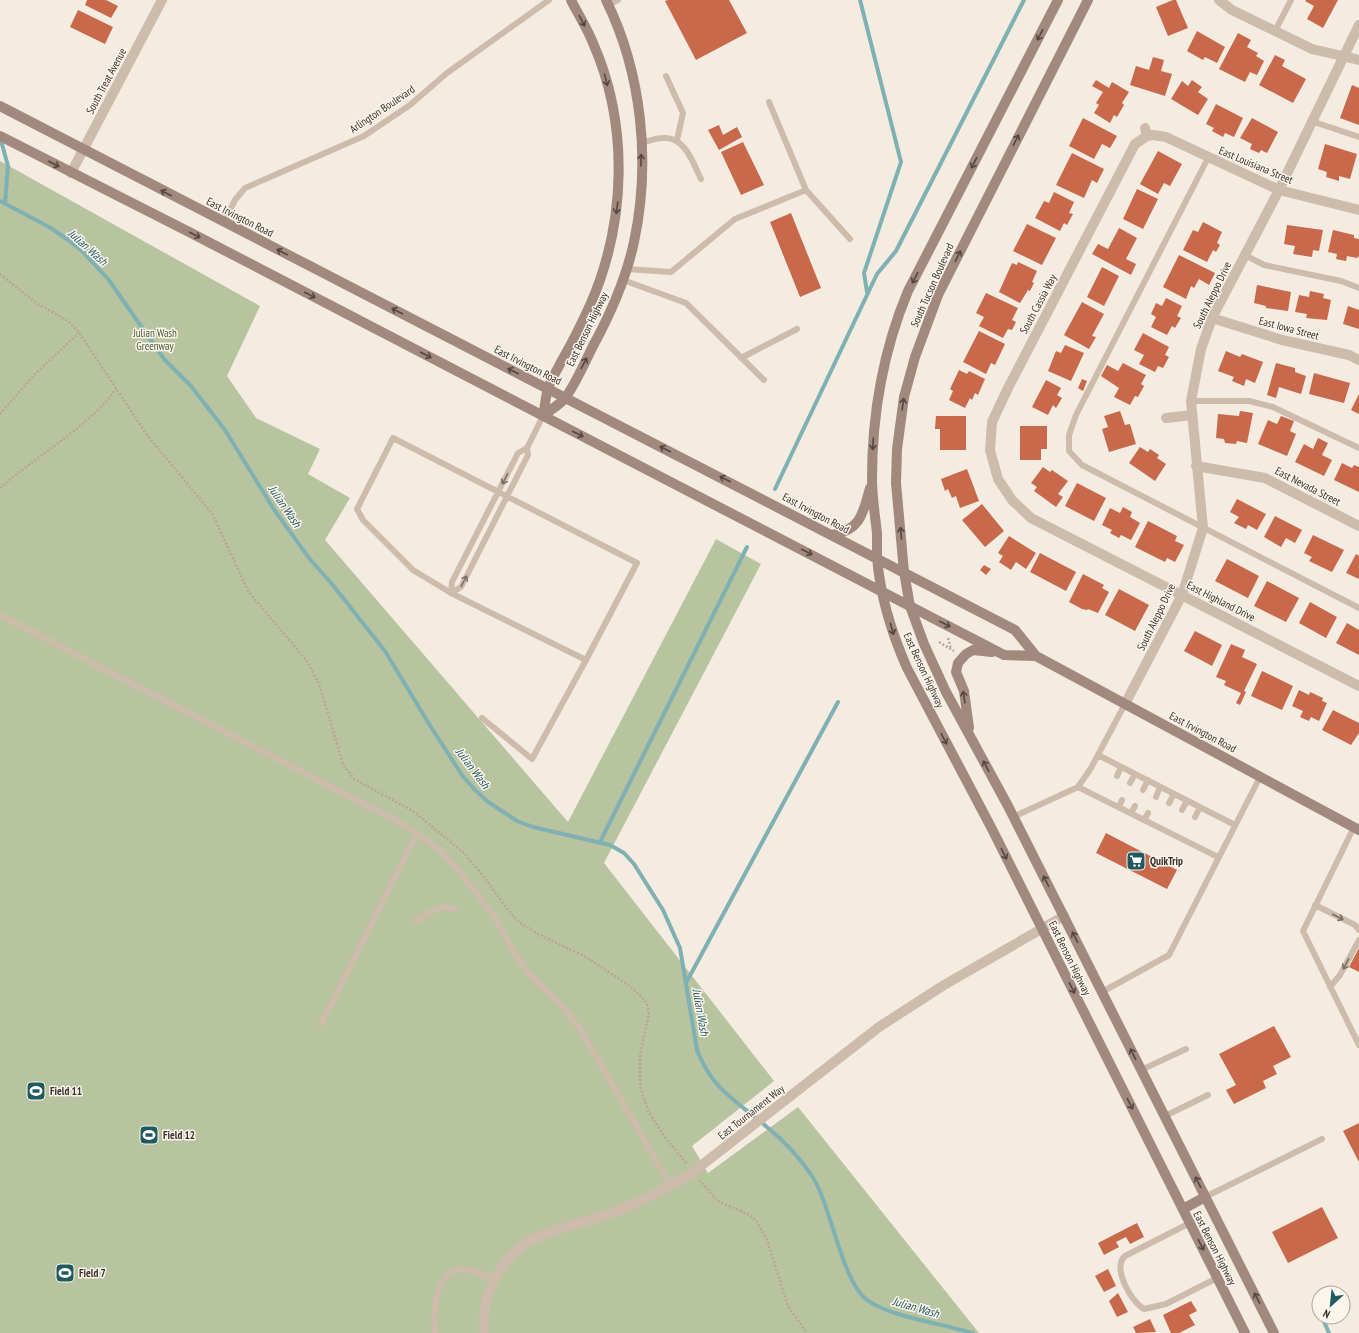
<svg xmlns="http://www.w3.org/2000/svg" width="1359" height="1333" font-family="'PT Sans Narrow',sans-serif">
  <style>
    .green { fill: #b8c4a0 }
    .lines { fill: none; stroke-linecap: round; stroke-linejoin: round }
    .stream { stroke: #7fb0b2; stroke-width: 4 }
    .building { fill: #c8694b }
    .path { stroke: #b9a596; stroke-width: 2.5; stroke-dasharray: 2 2; stroke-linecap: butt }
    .service { stroke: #cdbbac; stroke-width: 6 }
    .minor { stroke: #cdbbac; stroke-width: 10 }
    .secondary { stroke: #a18a7d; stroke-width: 10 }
    .oneway { stroke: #544640 }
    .oneway2 { stroke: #7d6f65 }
    .labels { text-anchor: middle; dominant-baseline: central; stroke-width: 3; stroke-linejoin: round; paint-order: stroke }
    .street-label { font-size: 11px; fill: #3b302b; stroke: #fbf5ee }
    .park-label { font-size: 11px; fill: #4a5a2e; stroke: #fbf5ee }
    .poi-label { font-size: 11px; font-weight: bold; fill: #3b302b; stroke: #fbf5ee; text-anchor: start }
    .water-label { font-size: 12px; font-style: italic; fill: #1f5a5e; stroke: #fbf5ee }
  </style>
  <rect width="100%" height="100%" fill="#f4ebe1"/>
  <path class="green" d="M0,161l260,145 -33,70 29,42 64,31 -12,25 42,24 -25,42 243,282 148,-283 45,25 -157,299 170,218 -82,65 16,27 90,-66 181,226h-979z"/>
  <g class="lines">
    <path class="stream" d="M860,0l41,162 -37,111 3,19
      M0,137l8,29 -3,37
      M0,201l51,27 17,12 14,11 26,28 56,80 27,27 34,44 50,81 34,47 23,26 53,67 44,73 33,51 13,15 12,11 30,20 16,6 77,18 14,8 10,11 29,46 17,38 17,102c15,40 40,51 70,77 17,14 33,31 45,49 20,31 29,104 55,124 23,17 77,24 106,33
      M775,489l102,-215 19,-23 128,-251
      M600,842l147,-295
      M686,983l152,-281
      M1317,1305l2,5
      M1322,1317l7,16"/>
  </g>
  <path class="building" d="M87,0h19l12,6 -7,12 -26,-13z
    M668,0h61l18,33 -51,27 -31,-59z
    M1173,0h3l12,28 -20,8 -12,-29z
    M1306,0h32l-15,28 -16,-9 7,-13 -9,-5z
    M78,10l35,17 -8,17 -35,-17z
    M1197,31l28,16 -8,16 -12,-6 -2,3 -16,-9z
    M1238,33l13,7 -4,7 11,6 -2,3 8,5 -7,14 -7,-3 -5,10 -26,-13z
    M1275,55l10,5 -3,6 24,13 -13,24 -34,-18z
    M1153,57l11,3 -3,11 11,3 -7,22 -35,-11 6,-19 13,4z
    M1096,80l13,8 3,-6 17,10 -7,11 2,2 -7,12 -3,-2 -4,8 -16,-10 5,-8 -3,-2 7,-11 -11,-6z
    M1192,80l10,7 -4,5 10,7 -10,16 -27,-16 11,-18 6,5z
    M1352,85l7,3v37l-19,-7z
    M1216,104l27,14 -9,19 -9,-4 -2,4 -11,-6 2,-3 -8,-4z
    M1083,118l34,18 -7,12 -8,-4 -8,15 -25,-13z
    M1252,118l26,14 -11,21 -6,-3 -2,3 -9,-4 2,-5 -12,-6z
    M719,125l4,10 14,-8 5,10 -23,13 -11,-20z
    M743,142l21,43 -23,10 -20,-43z
    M1325,144l32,10 -7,25 -11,-3v5l-13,-4 1,-5 -9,-3z
    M1158,151l24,13 -12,22 -6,-3 -6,11 -18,-10z
    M1072,153l32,16 -7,14 -5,-3 -8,18 -28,-13z
    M1137,189l21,10 -15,30 -20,-10z
    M1054,192l20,10 -5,11 4,1 -6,11 -3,-2 -4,8 -25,-13 9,-17 5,2z
    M791,213l30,75 -21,9 -30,-75z
    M1203,222l19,10 -5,11 3,2 -4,7 -3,-2 -6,12 -24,-12 10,-20 5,2z
    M1027,224l29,14 -14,27 -29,-14z
    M1287,225l36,5 -4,21 -6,-1 -1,7 -19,-3 2,-8 -11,-2z
    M1119,228l18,10 -11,21 10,5 -5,11 -39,-21 6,-10 10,5z
    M1333,230l21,5v3l5,1v17l-2,2 -10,-2 -1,5 -10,-2 1,-5 -9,-2z
    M1179,255l36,18 -6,12 -10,-6 -5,9 -3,-2 -5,13 -23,-12z
    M1018,262l19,9 -5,11 2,1 -4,8 -2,-1 -8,13 -21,-11 13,-29 5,2z
    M1102,267l17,9 -15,30 -17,-9z
    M1257,285l34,7 -3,19 -22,-3v-2l-12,-3z
    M1310,291l14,3 -1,4 8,2 -4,20 -21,-2 1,-4 -12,-2 4,-17 10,2z
    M986,293l32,15 -6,12 4,2 -4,8 -4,-1 -5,9 -24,-12 5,-9 -8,-4z
    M1166,298l16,8 -5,10 4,2 -6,10 -3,-2 -5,9 -16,-8 5,-10 -5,-3 5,-11 6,3z
    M1082,302l22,12 -12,22 4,1 -7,12 -25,-14z
    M1348,306l11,4v19l-16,-5z
    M979,331l26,13 -10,21 -4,-2 -5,11 -23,-12z
    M1143,333l26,14 -4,8 4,2 -6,11 -5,-2 -3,6 -16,-8 5,-9 -10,-5z
    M1065,345l19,8 -13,28 -23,-10 8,-20 5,2z
    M1226,351l14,6 2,-3 21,8 -8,21 -9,-4 -2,7 -12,-5 2,-4 -16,-6z
    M1123,363l23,12 -5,9 3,2 -6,11 -3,-1 -5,9 -16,-8 5,-9 -18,-12 6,-11 11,6z
    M1276,363l19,5v4l11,4 -5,18 -22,-7 -3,11 -9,-3z
    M959,370l8,4 2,-3 16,8 -7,16 -3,-2 -3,7 -2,-2 -5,10 -16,-8 4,-9 -3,-2z
    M1314,373l36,10 -6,20 -35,-9z
    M1082,379l5,2 -4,10 -5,-3z
    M1046,380l15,8 -4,7 5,3 -6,10 -3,-3 -5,10 -16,-8z
    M1359,394v20l-8,-4z
    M1120,411l5,14 5,-1 6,20 -27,8 -7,-23 6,-2 -4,-11z
    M1240,411l13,2 -6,30 -10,-2 -1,3 -11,-1 -1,-4 -8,-1 2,-24 21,2z
    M936,416h30v34h-26v-21h-5z
    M1281,416l13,5 -4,10 6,3 -9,22 -29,-12 10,-24 9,4z
    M1020,426h27v23h-6v11h-21z
    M1318,438l10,5 -6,12 10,5 -8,16 -29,-14 9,-18 9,5z
    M1140,447l8,5 2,-3 9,6 -2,3 9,6 -11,17 -26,-18z
    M1342,463l10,5 2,-3 5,2v25l-25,-12z
    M1043,467l7,5 2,-2 16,11 -10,13 5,3 -7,10 -22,-16 3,-4 -6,-4z
    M967,469l12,32 -19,7 -4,-12 -4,2 -4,-9 -3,2 -4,-12z
    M1077,483l29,15 -12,23 -29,-15z
    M1237,499l29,15 -9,16 -9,-5 -2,4 -12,-6 5,-6 -9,-5z
    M982,504l22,27 -19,16 -23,-27z
    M1123,507l9,5 -2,5 10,6 -9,17 -10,-5 -2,3 -9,-5 2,-3 -10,-5 8,-17 10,5z
    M1275,516l27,14 -7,13 -9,-5 -5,9 -17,-10z
    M1148,521l29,15 -2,5 9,4 -9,17 -8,-4 -2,4 -30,-15z
    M1313,535l31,15 -12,22 -23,-11 3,-4 -8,-4z
    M1009,536l27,17 -10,16 -10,-7 -5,8 -12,-8 4,-6 -5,-3z
    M1040,553l36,19 -10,19 -36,-19z
    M1356,554l3,2v23l-13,-6z
    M1227,559l32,17 -11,22 -33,-17z
    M984,565l7,4 -5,6 -6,-5z
    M1083,574l21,11 -2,3 7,4 -11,21 -10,-4 -1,1 -5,-1 -13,-7z
    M1267,581l32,17 -13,24 -32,-16z
    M1119,589l30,16 -14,26 -30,-16z
    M1310,602l27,15 -11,21 -27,-15z
    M1347,623l12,7v25l-23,-12z
    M1195,631l27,14 -10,21 -28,-15z
    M1231,644l14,6 -3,7 15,7 -13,27 2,1 -6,13 -4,-2 5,-10 -17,-8 2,-4 -10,-4z
    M1262,671l31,15 -11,24 -31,-14z
    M1299,690l10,5 1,-3 13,6 -1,3 5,2 -8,18 -8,-4 -2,4 -9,-4 3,-6 -11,-5z
    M1333,710l26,13v10l-8,12 -29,-15z
    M1106,833l71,37 -10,19 -71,-36z
    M1359,948v24l-10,-5z
    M1274,1026l17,31 -18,9 4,8 -14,7 3,7 -32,16 -8,-14 10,-5 -17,-31z
    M1359,1123v39l-16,-31z
    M1322,1207l16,31 -50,25 -16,-31z
    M1137,1223l7,14 -14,7 -4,-7 -10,5 3,5 -15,8 -6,-12z
    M1108,1269l8,17 -12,6 -9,-16z
    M1118,1293l10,19 -11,5 -8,-16z
    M1191,1301l6,10 -8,4 6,10 -16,8h-8l-8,-18z
    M1150,1319l6,13 -20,1 -3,-6z"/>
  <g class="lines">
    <path class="path" d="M0,274l36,29 32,18 10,10 69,104 66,80 35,76 59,70 13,26 23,77 11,15 59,32 51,42 21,25 22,31 13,14 20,12 44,21 43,28 11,9 9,10 2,11 -9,41v31l8,25 16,25 23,28
      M0,414l33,-38 46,-43
      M0,488c35,-31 91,-63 116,-99
      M948,638l3,11
      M939,642l15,9
      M699,1180l19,21 32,14 7,7 10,18 21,66 19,27"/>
    <path class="service" d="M608,5l10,-5
      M1275,31l16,-31
      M666,76l17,37 -6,27
      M1311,121l48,16
      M642,143c6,-2 14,-5 21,-5 22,-2 30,25 38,41
      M1208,158l-132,257 -7,20v16l13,14 277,143
      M806,190l44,49
      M224,223l11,-23 10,-12 119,-52 46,-31 37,-32 102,-73
      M1245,255l19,10 77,16 18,7
      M626,269l45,3 64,-53 71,-29 -37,-88
      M623,280l63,23 78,77
      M741,358l56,-29
      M1191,401h58l24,6 86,41
      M393,438l244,125 -51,97 -135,-67 -38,-23 -50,-50 -6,-11z
      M527,448l1,7 -67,132 -10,6 1,-11 66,-129 9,-5 16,-32
      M0,615l397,206 20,12 26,20 32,38 21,28 17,32 17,24 29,28 20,24 92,159
      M482,718l50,41 54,-99
      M1098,755l137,70
      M1117,776l4,-9
      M1130,783l5,-9
      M1078,787l140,70
      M1143,790l5,-10
      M1156,797l4,-10
      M1169,803l5,-9
      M1119,807l3,-7
      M1182,810l5,-9
      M1131,813l4,-7
      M1013,817l65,-30 13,-19 34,-64
      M1195,817l5,-10
      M1144,820l4,-7
      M1354,827l-51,104 56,114
      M1315,905l40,20 4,5
      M416,921c12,-7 27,-20 39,-11
      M1330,987l10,-12 19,-35
      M1102,992l67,-37 91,-178
      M321,1024l96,-191
      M1141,1070l45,-21
      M1165,1116l43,-21
      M1205,1197l117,-58
      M1190,1223l-65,33c-13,12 6,46 19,53l22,-5 51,-26
      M435,1333c-2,-19 -1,-61 26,-64 10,-1 23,7 33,10"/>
    <path class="minor" d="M1219,0l13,10 80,39 47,11
      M1145,128l2,8 -12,8 -127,244 -16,34 -2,28 8,29 14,21 19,18 328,168
      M1147,136l6,-1 13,2 113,53 80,20
      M71,173l91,-173
      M1212,318l70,22 67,15 10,5
      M1166,418l26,-3
      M1196,466l69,12 94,48
      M1125,704l57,-109 21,-67 -12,-127 10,-52 11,-31 67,-128 80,-165
      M484,1333c-3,-41 18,-82 58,-98 25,-9 51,-15 75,-24 26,-10 52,-24 76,-39l186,-145 65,-42 120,-69"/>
    <path class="secondary" d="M1058,0l-150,291c-25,60 -36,123 -36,188 0,18 3,36 5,54 0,8 0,16 0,24 3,38 15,77 30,111l85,161 253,504
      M1088,0l-150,295 -23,62 -11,40 -7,52 -1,34 8,89 6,34 14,38 22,48 62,114 266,527
      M0,106l1015,524 21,26 323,174
      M0,136l193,98 811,421 32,1
      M543,416c7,-6 18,-12 23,-19 11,-16 19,-35 27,-51 18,-33 33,-67 41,-104 17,-80 8,-169 -28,-242
      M543,416c2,-8 2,-18 5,-27 2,-9 9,-18 13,-27 11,-19 21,-39 30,-59 35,-81 38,-178 2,-260 -6,-15 -15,-29 -22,-43
      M832,535c29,-5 31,-22 38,-47
      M969,728l-5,-37 -8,-19 2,-9 8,-9 7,-4 19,2
      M1183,1209l22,-12"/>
  </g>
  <defs><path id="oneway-shaft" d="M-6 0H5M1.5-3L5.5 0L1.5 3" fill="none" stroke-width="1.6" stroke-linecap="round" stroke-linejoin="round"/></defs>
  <g class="oneway">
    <use href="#oneway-shaft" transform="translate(582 21) rotate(62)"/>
    <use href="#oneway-shaft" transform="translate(1040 35) rotate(117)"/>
    <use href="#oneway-shaft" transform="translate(606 80) rotate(76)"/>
    <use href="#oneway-shaft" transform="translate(1016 140) rotate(-63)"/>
    <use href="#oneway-shaft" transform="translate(641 160) rotate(-89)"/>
    <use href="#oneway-shaft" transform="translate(974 163) rotate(117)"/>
    <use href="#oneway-shaft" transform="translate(54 164) rotate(27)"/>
    <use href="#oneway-shaft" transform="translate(166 193) rotate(-153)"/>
    <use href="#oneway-shaft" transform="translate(617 208) rotate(98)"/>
    <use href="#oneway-shaft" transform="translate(195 235) rotate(27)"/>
    <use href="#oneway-shaft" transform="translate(282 252) rotate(-153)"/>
    <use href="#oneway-shaft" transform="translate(958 256) rotate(-63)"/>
    <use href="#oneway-shaft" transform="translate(915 278) rotate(117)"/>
    <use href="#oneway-shaft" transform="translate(310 295) rotate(28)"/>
    <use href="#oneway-shaft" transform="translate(397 311) rotate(-153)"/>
    <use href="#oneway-shaft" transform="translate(426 355) rotate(27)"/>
    <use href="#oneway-shaft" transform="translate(584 363) rotate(-62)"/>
    <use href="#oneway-shaft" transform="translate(513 371) rotate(-153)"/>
    <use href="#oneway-shaft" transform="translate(903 404) rotate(-82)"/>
    <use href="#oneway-shaft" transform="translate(578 434) rotate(27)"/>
    <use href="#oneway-shaft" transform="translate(873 444) rotate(93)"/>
    <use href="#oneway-shaft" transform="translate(665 449) rotate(-153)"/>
    <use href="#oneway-shaft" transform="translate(725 479) rotate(-153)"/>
    <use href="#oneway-shaft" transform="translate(901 533) rotate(-95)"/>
    <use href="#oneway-shaft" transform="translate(807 552) rotate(27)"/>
    <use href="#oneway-shaft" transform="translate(945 624) rotate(27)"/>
    <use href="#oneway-shaft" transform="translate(892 629) rotate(74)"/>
    <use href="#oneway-shaft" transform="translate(964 697) rotate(-99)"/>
    <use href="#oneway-shaft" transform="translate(944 739) rotate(62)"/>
    <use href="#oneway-shaft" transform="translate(986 766) rotate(-118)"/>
    <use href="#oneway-shaft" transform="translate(1004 854) rotate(63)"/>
    <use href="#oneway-shaft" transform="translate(1046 881) rotate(-117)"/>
    <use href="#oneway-shaft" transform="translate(1075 937) rotate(-117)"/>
    <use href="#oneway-shaft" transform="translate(1072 988) rotate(64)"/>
    <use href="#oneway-shaft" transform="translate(1133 1054) rotate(-117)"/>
    <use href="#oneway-shaft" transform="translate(1130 1104) rotate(63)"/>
    <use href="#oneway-shaft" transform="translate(1198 1182) rotate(-117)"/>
    <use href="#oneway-shaft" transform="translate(1201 1245) rotate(63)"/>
    <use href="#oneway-shaft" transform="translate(1257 1298) rotate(-117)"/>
  </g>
  <g class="oneway2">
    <use href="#oneway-shaft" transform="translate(505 479) rotate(117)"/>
    <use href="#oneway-shaft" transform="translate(464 581) rotate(-62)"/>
    <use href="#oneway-shaft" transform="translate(1338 917) rotate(27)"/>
    <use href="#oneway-shaft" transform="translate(1346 964) rotate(118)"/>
  </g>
  <defs>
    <g id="supermarket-square" transform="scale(1)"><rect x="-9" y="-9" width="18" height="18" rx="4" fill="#1f5a5e" stroke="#fbf5ee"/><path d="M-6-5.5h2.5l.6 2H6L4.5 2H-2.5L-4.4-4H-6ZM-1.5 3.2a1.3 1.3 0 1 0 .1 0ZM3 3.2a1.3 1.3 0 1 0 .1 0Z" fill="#fff"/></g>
    <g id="stadium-square" transform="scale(1)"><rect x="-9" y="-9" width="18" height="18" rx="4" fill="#1f5a5e" stroke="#fbf5ee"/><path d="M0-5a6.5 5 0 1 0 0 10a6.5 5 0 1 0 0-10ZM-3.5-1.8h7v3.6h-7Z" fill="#fff"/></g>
  </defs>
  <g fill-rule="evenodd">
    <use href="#supermarket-square" x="1136" y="861"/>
    <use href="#stadium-square" x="36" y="1091"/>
    <use href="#stadium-square" x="149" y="1135"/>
    <use href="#stadium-square" x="65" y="1273"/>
  </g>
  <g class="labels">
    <g class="street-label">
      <text transform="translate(106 81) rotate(-62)">South Treat Avenue</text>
      <text transform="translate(382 109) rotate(-34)">Arlington Boulevard</text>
      <text transform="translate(1256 165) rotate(23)">East Louisiana Street</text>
      <text transform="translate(240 217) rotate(27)">East Irvington Road</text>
      <text transform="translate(932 285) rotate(-66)">South Tucson Boulevard</text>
      <text transform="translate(1212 295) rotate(-64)">South Aleppo Drive</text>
      <text transform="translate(1038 304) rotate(-62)">South Cassia Way</text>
      <text transform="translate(1289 328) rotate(15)">East Iowa Street</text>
      <text transform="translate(587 329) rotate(-64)">East Benson Highway</text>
      <text transform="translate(528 365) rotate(27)">East Irvington Road</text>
      <text transform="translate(1308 486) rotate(27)">East Nevada Street</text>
      <text transform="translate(816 513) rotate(28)">East Irvington Road</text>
      <text transform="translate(1221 601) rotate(27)">East Highland Drive</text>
      <text transform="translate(1156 617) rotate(-64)">South Aleppo Drive</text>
      <text transform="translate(924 670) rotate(65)">East Benson Highway</text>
      <text transform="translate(1203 732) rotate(28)">East Irvington Road</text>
      <text transform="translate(1070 958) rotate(64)">East Benson Highway</text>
      <text transform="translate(751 1112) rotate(-38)">East Tournament Way</text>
      <text transform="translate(1215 1248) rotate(63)">East Benson Highway</text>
    </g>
    <g class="park-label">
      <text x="155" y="333">Julian Wash<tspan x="155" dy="13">Greenway</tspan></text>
    </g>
    <g class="poi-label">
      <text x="1150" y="861">QuikTrip</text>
      <text x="50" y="1091">Field 11</text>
      <text x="163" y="1135">Field 12</text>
      <text x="79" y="1273">Field 7</text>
    </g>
    <g class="water-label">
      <text transform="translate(88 247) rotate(42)">Julian Wash</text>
      <text transform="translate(285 506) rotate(56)">Julian Wash</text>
      <text transform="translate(473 768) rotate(53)">Julian Wash</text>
      <text transform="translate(701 1012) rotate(80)">Julian Wash</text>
      <text transform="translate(916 1307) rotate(16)">Julian Wash</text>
    </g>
  </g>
  <g transform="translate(1331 1305) rotate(207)"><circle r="19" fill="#fbf5ee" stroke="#aea6a0"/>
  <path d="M0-3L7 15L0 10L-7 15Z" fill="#1f5a5e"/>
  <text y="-6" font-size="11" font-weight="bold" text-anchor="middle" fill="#3b302b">N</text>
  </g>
</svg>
